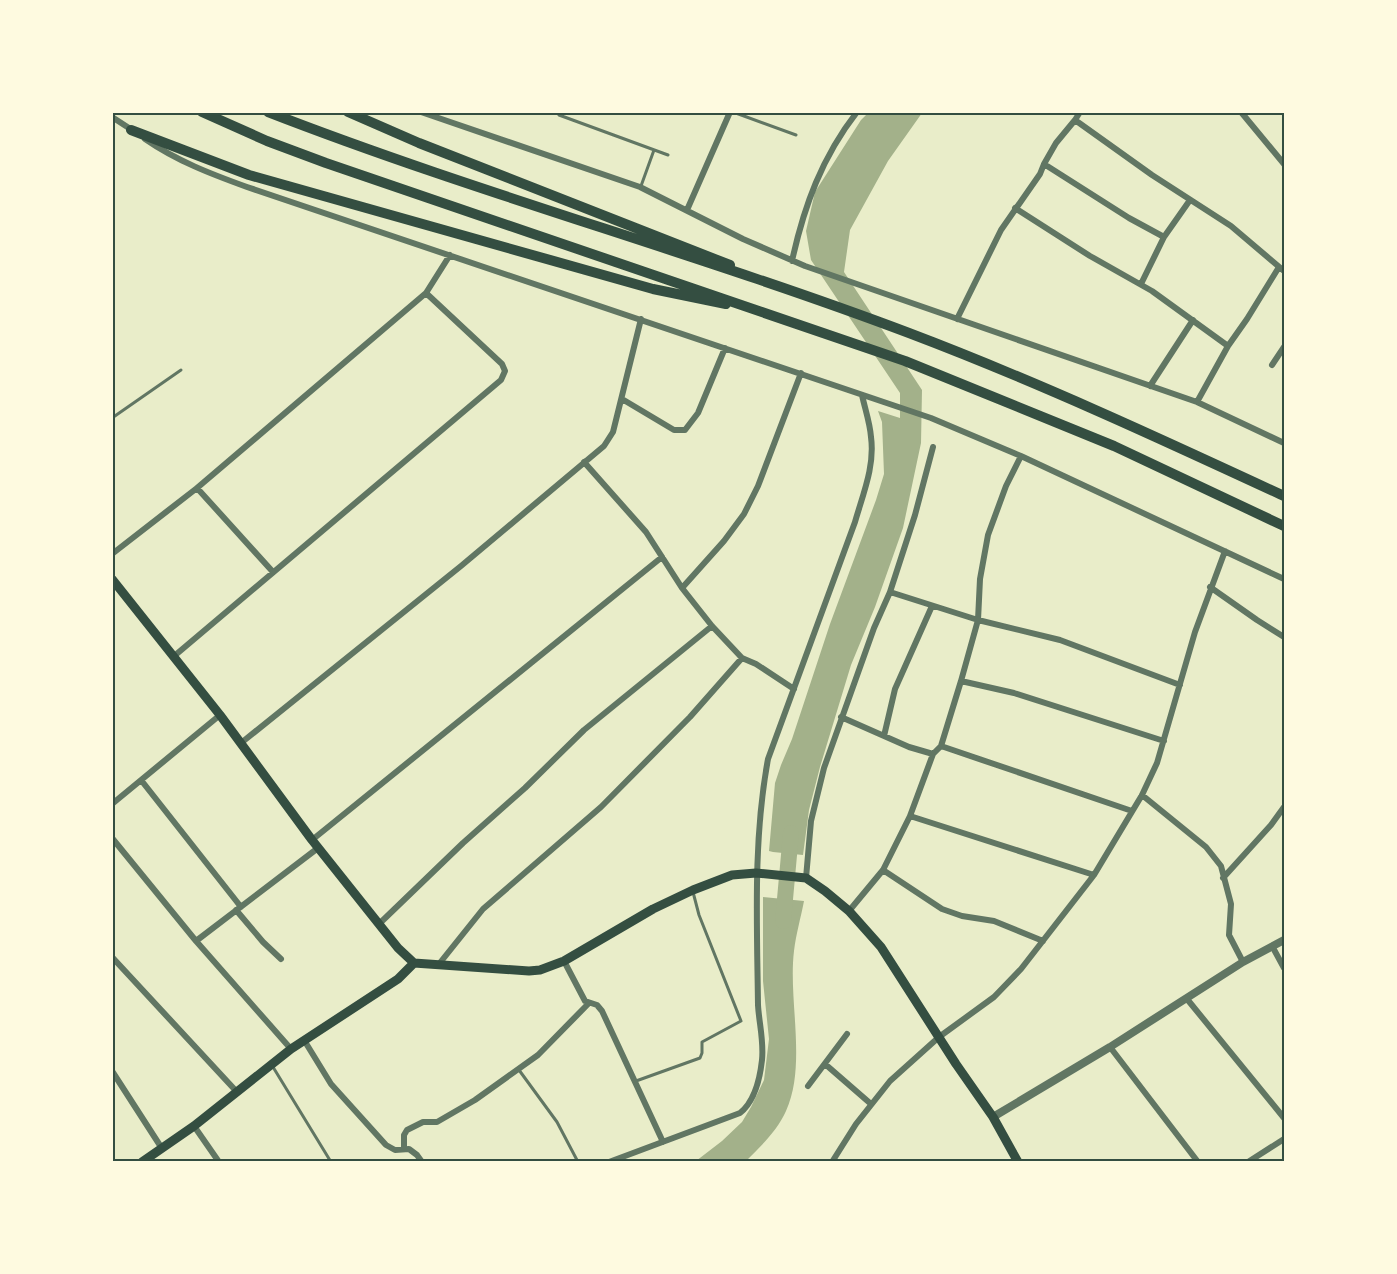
<svg xmlns="http://www.w3.org/2000/svg" width="1397" height="1274" font-family="'Roboto Condensed',sans-serif">
  <style>
    .water { fill: #a3b18a }
    .lines { fill: none; stroke-linecap: round; stroke-linejoin: round }
    .canal { stroke: #a3b18a; stroke-width: 16 }
    .service { stroke: #617663; stroke-width: 3 }
    .minor { stroke: #617663; stroke-width: 6 }
    .tertiary { stroke: #617663; stroke-width: 8 }
    .secondary { stroke: #344e41; stroke-width: 9 }
    .motorway { stroke: #344e41; stroke-width: 10 }
    .neatline { fill: none; stroke: #344e41; stroke-width: 2 }
  </style>
  <rect width="100%" height="100%" fill="#e9edc9"/>
  <path class="water" d="M868,113h54l-34,48 -38,69 -6,42 78,118 -1,53 -18,85 -28,79 -24,58 -31,102 -11,43 -6,45 -30,-3 -4,-1 6,-68 6,-18 11,-26 38,-115 46,-124 8,-26 -2,-52 -4,-11 22,7v-25l-89,-133 -5,-29 9,-39 46,-72z
    M763,897l41,4c-3,16 -8,33 -10,50 -6,49 13,114 -8,160 -9,20 -25,35 -40,50h-50l26,-20 20,-19 9,-15 13,-27 5,-41 -6,-58z"/>
  <g class="lines">
    <path class="canal" d="M783,921l8,-88"/>
    <path class="service" d="M733,112l63,23
      M559,115l109,40
      M641,186l13,-36
      M112,418l69,-48
      M273,1067l58,95
      M519,1070l38,52 21,40
      M636,1081l64,-23 2,-5v-11l39,-21 -42,-106 -6,-23"/>
    <path class="minor" d="M421,112l219,75 103,52 62,27 392,136 87,41
      M1080,112l-5,8 77,55 79,51 53,45
      M1241,112l43,52
      M112,117l20,13
      M145,139c32,22 66,35 102,48l684,231 90,38 263,123
      M1044,164l12,-21 19,-23
      M1015,208l75,48 62,35 76,55
      M687,210l43,-98
      M792,261c12,-55 30,-104 65,-149
      M1141,284l23,-47 26,-37
      M426,293l24,-38
      M957,319l44,-89 39,-56 4,-10 85,54 35,19
      M1272,365l12,-18
      M1150,386l43,-66
      M622,399l52,31h11l13,-17 27,-65
      M1197,402l31,-56 19,-27 32,-52
      M1021,456l-15,30 -18,49 -8,44 -2,41 -17,61 -20,65 -8,8 -23,62 184,59
      M584,462l62,70 36,56 30,38 30,32 14,6 38,25
      M197,488l76,84
      M112,554l85,-66 229,-195 76,71 3,7 -4,9 -328,277
      M1210,587l47,33 27,17
      M682,588l42,-47 20,-27 14,-28 43,-113
      M890,592l88,28 82,20 120,45
      M961,681l53,12 150,48
      M841,717l68,30 24,7
      M884,736l11,-47 37,-83
      M241,743l220,-177 143,-120 9,-14 28,-113
      M941,746l191,65
      M141,780l100,127
      M1142,795l64,52 15,19 10,38 -2,31 14,27
      M112,804l108,-89
      M112,838l84,103 95,108
      M312,840l350,-283
      M883,870l59,39 20,7 32,5 49,20
      M806,878l5,-57 13,-53 50,-140 16,-36 25,-77 18,-68
      M1223,878l48,-53 13,-18
      M236,910l27,32 18,17
      M849,911l34,-41 27,-54
      M379,924l84,-81 62,-55 59,-58 128,-104
      M196,941l122,-93
      M1272,946l12,22
      M112,957l125,135
      M564,961l21,40 12,4 5,6 61,131
      M439,964l44,-55 118,-102 89,-90 52,-59
      M1187,999l97,119
      M304,1040l27,44 55,61 9,5 14,-1 8,6 5,7
      M1110,1047l88,115
      M825,1064l46,40
      M112,1071l49,76
      M808,1086l39,-52
      M194,1126l25,36
      M404,1148v-13l3,-5 16,-8h14l38,-22 63,-45 51,-52
      M609,1162l131,-49c15,-12 20,-35 22,-53 2,-19 -3,-37 -4,-55 -1,-82 -5,-165 10,-246l87,-237c8,-28 20,-56 16,-85 -1,-14 -6,-28 -9,-42
      M832,1162l24,-38 34,-43 49,-44 55,-40 27,-28 73,-94 48,-80 15,-32 38,-131 30,-81
      M1248,1162l36,-23"/>
    <path class="tertiary" d="M993,1117l117,-70 133,-85 41,-22"/>
    <path class="secondary" d="M112,579l108,136 92,125 86,108 16,15
      M142,1162l52,-36 97,-77 107,-70 16,-16 115,8 11,-1 24,-9 89,-52 40,-19 39,-15 24,-2 50,5 19,13 24,20 32,36 75,117 37,53 25,45"/>
    <path class="motorway" d="M202,112l65,29 59,22 579,198 209,85 170,80
      M268,112c211,82 429,141 641,221 127,48 252,106 375,163
      M348,112l71,31 311,122
      M131,130l118,45 404,114 73,15"/>
  </g>
  <rect width="1397" height="1274" fill="none" stroke="#fefae0" stroke-width="228"/>
  <rect x="114" y="114" width="1169" height="1046" class="neatline"/>
</svg>
